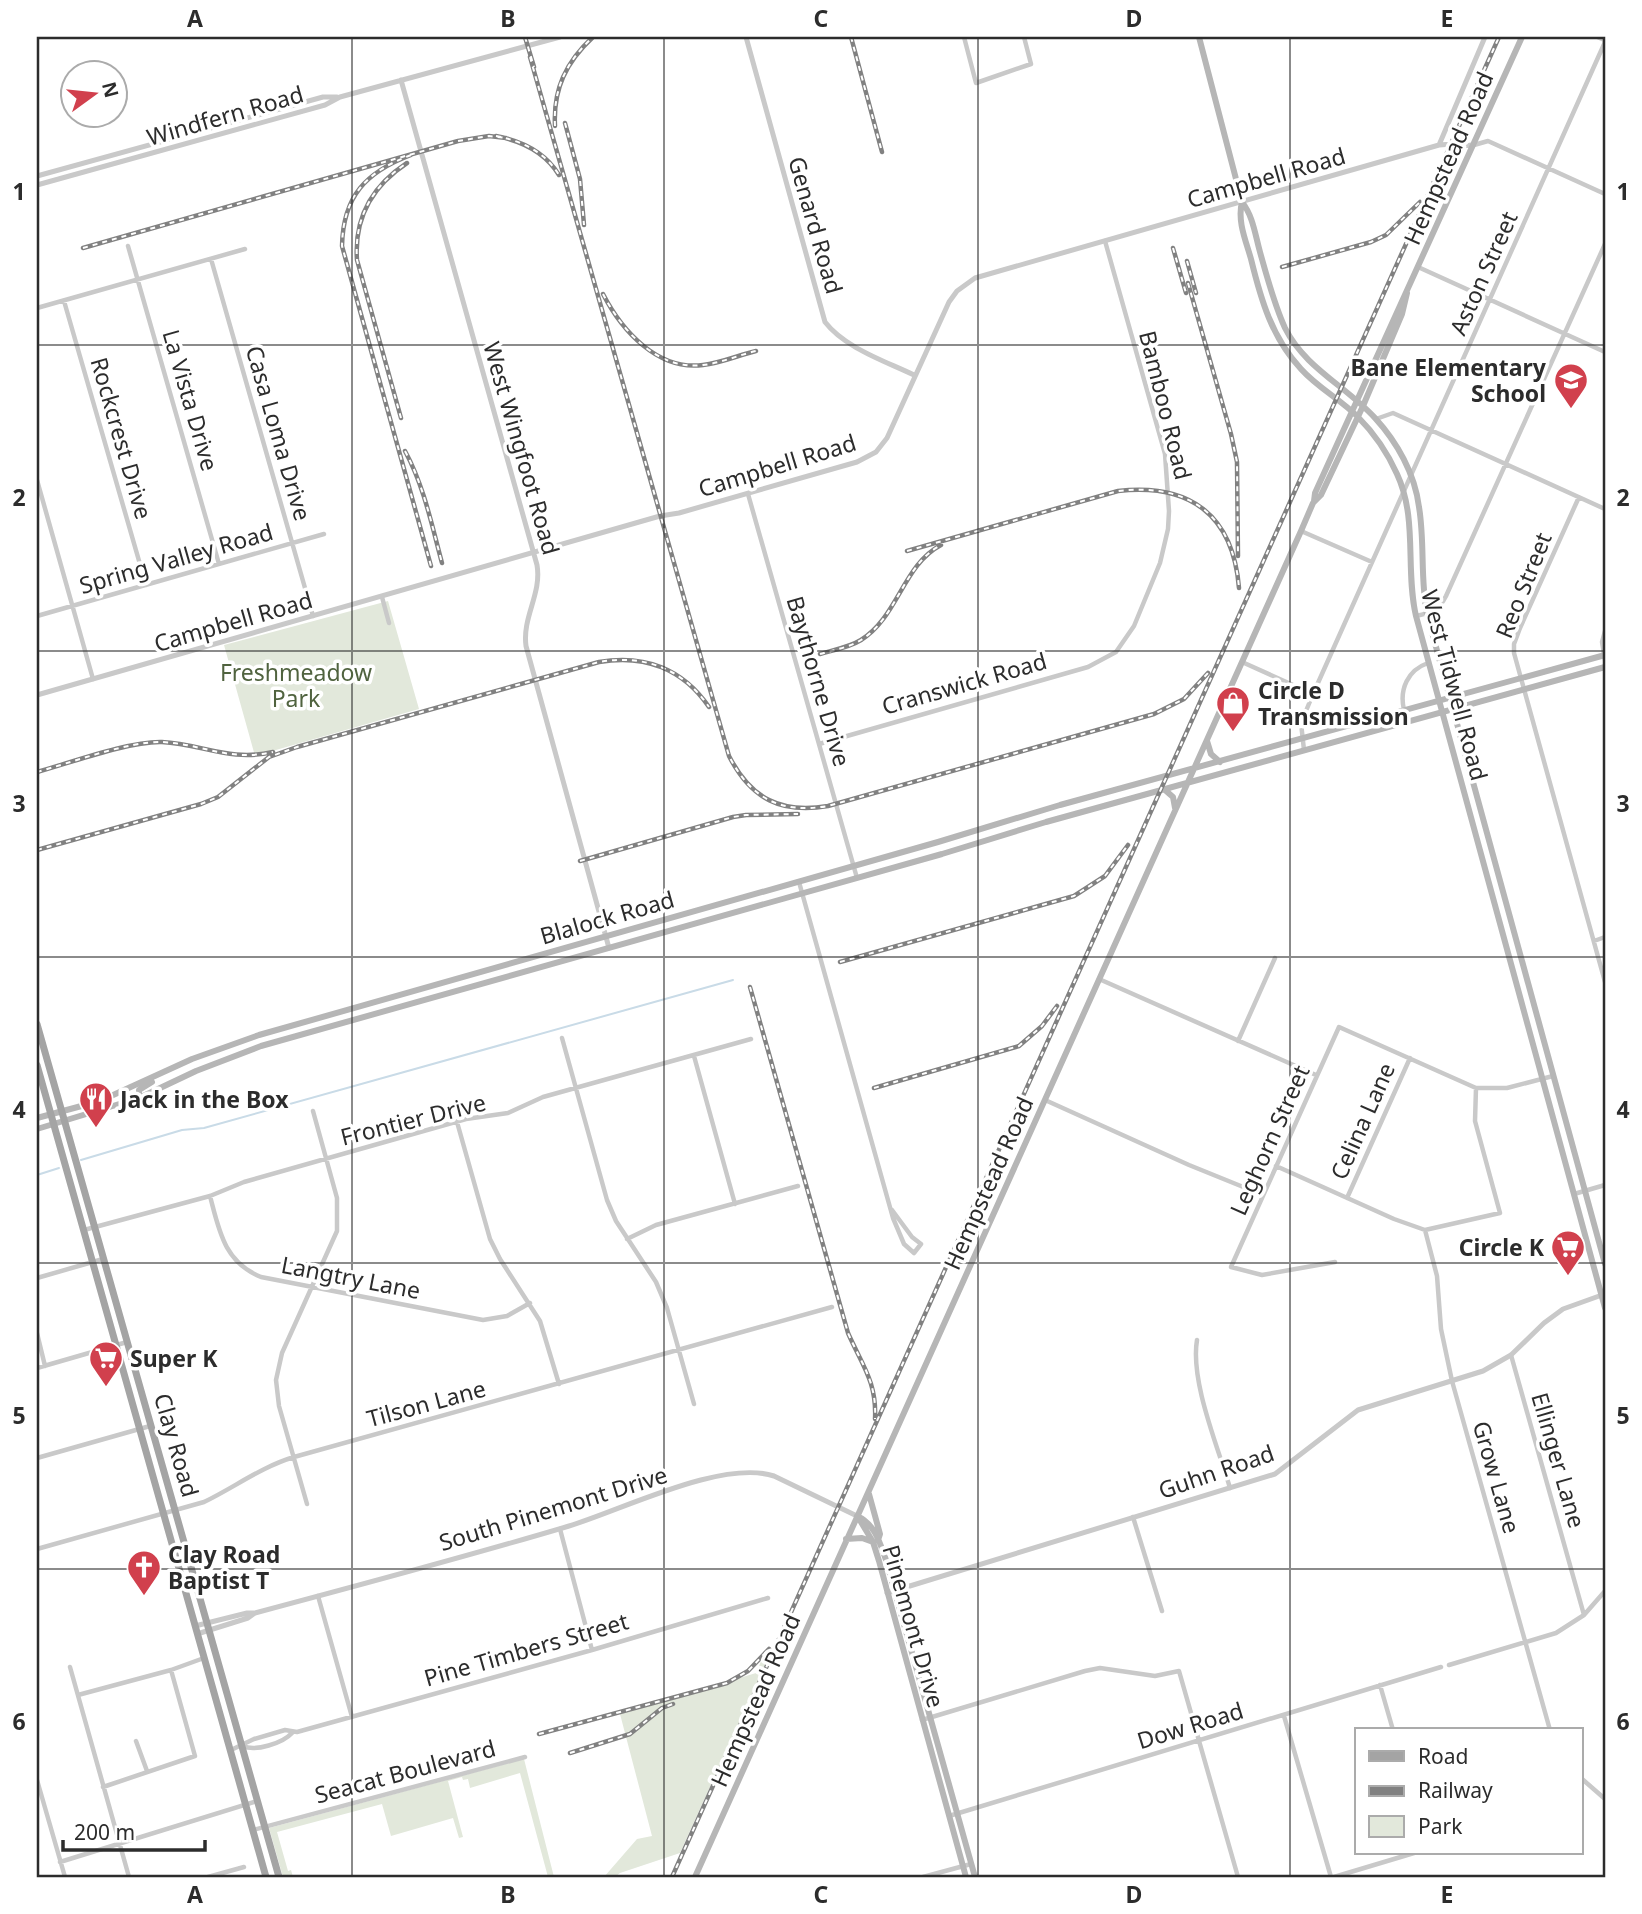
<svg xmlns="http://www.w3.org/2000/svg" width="1642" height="1914" font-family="'Noto Sans',sans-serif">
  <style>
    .green { fill: #e2e8db }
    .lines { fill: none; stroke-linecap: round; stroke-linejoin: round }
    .stream { stroke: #c9dbe7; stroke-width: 2 }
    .minor { stroke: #c9c9c9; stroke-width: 4.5 }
    .tertiary { stroke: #c9c9c9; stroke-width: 5 }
    .secondary { stroke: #b6b6b6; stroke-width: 6 }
    .primary { stroke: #a4a4a4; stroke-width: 7 }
    .rail-casing { stroke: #818181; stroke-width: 4.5 }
    .rail { stroke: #fff; stroke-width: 2; stroke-dasharray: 5; stroke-linecap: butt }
    .grid { fill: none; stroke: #2c2c2c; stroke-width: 2; stroke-opacity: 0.55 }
    .labels { text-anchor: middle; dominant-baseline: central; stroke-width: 7; stroke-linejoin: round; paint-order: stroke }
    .street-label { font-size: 23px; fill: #2c2c2c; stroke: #fff }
    .poi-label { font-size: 23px; font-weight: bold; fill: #2c2c2c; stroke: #fff; text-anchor: start }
    .park-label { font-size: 23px; fill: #50633f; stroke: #fff }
    .neatline { fill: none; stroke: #2c2c2c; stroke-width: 2.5 }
    .grid-label { font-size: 23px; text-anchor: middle; font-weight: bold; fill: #2c2c2c }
  </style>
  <rect width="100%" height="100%" fill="#fff"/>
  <path class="green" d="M388,601l31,108 -164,47 -31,-111z
    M762,1659l5,2 -87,192 -60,20 -5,4h-11l33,-38 15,-3 -32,-122 136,-41z
    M524,1759l30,118h-6l-28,-104 -50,15 -2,-9 -5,1 -1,-3 -14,4 15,56 -4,1 -6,-20 -62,18 -9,-32 -105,28 11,39 3,-1 2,7h-10l-14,-49z"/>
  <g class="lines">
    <path class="stream" d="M81,1160l101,-30 22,-2 529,-148
      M37,1175l22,-7"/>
    <path class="minor" d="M964,37l12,46 55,-19 -7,-27
      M1474,145l14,-4 117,53
      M128,246l91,318
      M211,259l102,357
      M1418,267l187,85
      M64,301l82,284
      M37,308l208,-59
      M1376,419l17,-6 212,96
      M37,480l56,199
      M748,494l109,384
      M1579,497l-59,131 -6,16v9l91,329
      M1301,531l71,31
      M382,597l7,26
      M37,616l287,-82
      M1416,616c15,-3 23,-6 30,-20l159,-352
      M1605,631l-3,11 3,18
      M1242,662l71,32
      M1404,710c-5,-21 4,-40 24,-47
      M819,744l269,-77 28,-15 18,-26 26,-63 8,-34 1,-18 -4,-57 -60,-213
      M1304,750l-3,-27 12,-29 292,-652
      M799,882l94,336 11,26 10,9 7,-9 -9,-7 -20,-27
      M1594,941l11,-4
      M1099,979l217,96
      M562,1038l45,162 9,21 40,61 11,26 27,96
      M1238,1041l37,-83
      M694,1056l41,148
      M1045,1100l144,65 74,30
      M457,1122l33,117 10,20 40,62 19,63
      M1276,1166l118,53 31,11 75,-17 -25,-92 1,-33
      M1574,1194l31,-9
      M210,1196c9,34 14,66 51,81l222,43 24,-4 23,-13
      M1347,1198l63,-140
      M84,1230l126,-34 34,-14 222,-63 42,-6 35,-16 208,-58
      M1425,1230l12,46 4,53 11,52 98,349
      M627,1239l29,-14 142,-39
      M1335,1262l-73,13 -31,-8 108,-240 137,61h31l46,-12
      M37,1278l66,-19
      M37,1333l8,33
      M1197,1340c-7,41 21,107 33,148
      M1511,1355l73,260
      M37,1368l90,-26
      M37,1458l113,-32
      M307,1504l-28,-98 -3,-26 6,-27 55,-122v-33l-24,-87
      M1133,1517l29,94
      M560,1529l32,121
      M37,1549l167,-47c31,-15 57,-35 90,-45l538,-150
      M318,1596l34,121
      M1449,1665l107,-32 28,-18 21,-24
      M70,1667l59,210
      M1380,1685l13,45
      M78,1695l93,-25 33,-12
      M1284,1716l47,161
      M922,1720l163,-49 15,-3 55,8 24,-5 59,206
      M136,1741l11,30
      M243,1746c12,6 40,-3 49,-13
      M231,1750l23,-11 31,-9 12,2 295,-82 176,-52
      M1581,1778l24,21
      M37,1780l28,97
      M103,1787l92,-31 -24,-86
      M949,1816l492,-149
      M253,1830l272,-73
      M60,1862l197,-61
      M208,1877l36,-10
      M923,1877l48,-13
      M1334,1877l80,-24"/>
    <path class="tertiary" d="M746,37l79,285c20,26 60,39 89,53
      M1598,37l7,3
      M401,80l136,485c5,29 -15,52 -11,81l83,302
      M1439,145l46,-108
      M37,176l286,-79h14
      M37,185l288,-80 15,-8 220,-60
      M37,695l623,-179 19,-3 178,-51 19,-10 11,-14 62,-136 8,-11 18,-13 464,-133c11,-2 22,2 34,0
      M887,1593l388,-119 83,-64 125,-39 28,-16 33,-32 19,-14 39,-14
      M195,1626l52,-13h8
      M197,1634l51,-16 7,-5c105,-28 210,-56 314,-87 53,-16 153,-67 205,-50l83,40"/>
    <path class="secondary" d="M1199,37l43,165c11,14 13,32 18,50 7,25 14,52 25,76 20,40 61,58 90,90 22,24 40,56 44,89 6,36 1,71 8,107l178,650
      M1242,202c-5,19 4,39 9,57 10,41 21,79 50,110 17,19 39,30 57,48 16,16 30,37 39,57 21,45 8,95 19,142l189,692
      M1314,501l1,-8 207,-456
      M1207,741l4,13 9,8
      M1165,790l8,7 2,11
      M139,1098v-8l13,-8
      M37,1118l63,-17 92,-42 67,-24 679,-193 122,-37 545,-150
      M37,1129l102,-31 57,-27 65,-25 681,-192 104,-32 559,-155
      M869,1494l11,40 -2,6
      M857,1516c18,8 23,27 29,44l89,317
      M858,1517l15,25 6,19 87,316
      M846,1539l16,-1 11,4
      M695,1877l606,-1346 12,-28 8,-8 42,-89 39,-92 5,-21"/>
    <path class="primary" d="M37,1024l242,853
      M37,1065l229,812"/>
    <g class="rail-casing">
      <path id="rail" d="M525,37l9,30
        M851,37l31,115
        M530,57l199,699c22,43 52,58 99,50l326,-92 30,-15 24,-26
        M565,123l15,56 4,46
        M555,126c-2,-37 11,-64 38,-89
        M496,136c26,5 49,16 63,39
        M411,155c-45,17 -68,41 -69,91l89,320
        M83,248l375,-107 31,-5 17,2
        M1173,248l13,45
        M1187,261l9,32
        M1282,267l89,-25 15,-7 34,-33
        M1188,283l43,151 6,28 1,94
        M603,294c19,37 55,77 100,71 18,-2 36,-10 53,-14
        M401,418l-44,-158c-3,-42 15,-74 50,-97
        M405,451c19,35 27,75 37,112
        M907,551l211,-60c71,-8 115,23 121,97
        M820,654c14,-4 30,-7 41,-14 37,-23 42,-75 80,-95
        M37,772c33,-9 92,-31 125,-30 40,2 68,20 111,10
        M37,850l164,-46 17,-7 51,-40 28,-10 302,-85c46,-8 84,7 110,45
        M580,861l153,-44 13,-2 52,-1
        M840,962l234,-66 31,-20 23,-31
        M750,987l98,346c14,32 29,49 27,86
        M874,1088l145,-42 23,-20 15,-20
        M539,1734l188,-51 21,-12 21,-22
        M570,1753l60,-19 32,-26 11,-4
        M672,1877l827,-1840"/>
    </g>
    <use href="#rail" class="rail"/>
  </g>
  <path class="grid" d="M352,37v1840M664,37v1840M978,37v1840M1290,37v1840M37,345h1568M37,651h1568M37,957h1568M37,1263h1568M37,1569h1568"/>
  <defs>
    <g id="school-pin" transform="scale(1.75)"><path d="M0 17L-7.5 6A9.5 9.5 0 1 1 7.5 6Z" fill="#d1404d" stroke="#fff"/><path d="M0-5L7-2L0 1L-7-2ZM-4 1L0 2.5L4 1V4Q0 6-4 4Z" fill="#fff"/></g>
    <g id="shop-pin" transform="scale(1.75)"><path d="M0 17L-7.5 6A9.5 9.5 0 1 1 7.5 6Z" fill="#d1404d" stroke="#fff"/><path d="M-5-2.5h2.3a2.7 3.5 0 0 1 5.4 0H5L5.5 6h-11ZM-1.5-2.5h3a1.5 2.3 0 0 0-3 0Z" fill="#fff"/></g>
    <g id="restaurant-pin" transform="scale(1.75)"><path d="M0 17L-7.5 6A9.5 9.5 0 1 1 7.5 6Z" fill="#d1404d" stroke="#fff"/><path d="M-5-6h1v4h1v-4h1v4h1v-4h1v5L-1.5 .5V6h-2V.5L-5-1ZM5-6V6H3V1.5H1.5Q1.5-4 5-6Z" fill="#fff"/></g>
    <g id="supermarket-pin" transform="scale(1.75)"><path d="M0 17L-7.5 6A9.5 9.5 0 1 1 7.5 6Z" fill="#d1404d" stroke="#fff"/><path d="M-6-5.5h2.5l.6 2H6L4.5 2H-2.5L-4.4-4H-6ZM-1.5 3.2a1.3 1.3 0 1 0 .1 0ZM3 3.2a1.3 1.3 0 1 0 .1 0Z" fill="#fff"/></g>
    <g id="church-pin" transform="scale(1.75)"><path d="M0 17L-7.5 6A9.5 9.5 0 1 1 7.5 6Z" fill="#d1404d" stroke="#fff"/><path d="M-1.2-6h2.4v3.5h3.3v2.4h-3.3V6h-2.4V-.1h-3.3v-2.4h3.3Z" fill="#fff"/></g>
  </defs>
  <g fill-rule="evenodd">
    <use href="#school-pin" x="1571" y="380"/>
    <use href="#shop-pin" x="1233" y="703"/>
    <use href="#restaurant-pin" x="96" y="1099"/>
    <use href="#supermarket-pin" x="1568" y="1247"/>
    <use href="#supermarket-pin" x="106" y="1358"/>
    <use href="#church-pin" x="144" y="1567"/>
  </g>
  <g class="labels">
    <g class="street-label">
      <text transform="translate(225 115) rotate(-16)">Windfern Road</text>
      <text transform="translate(1448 158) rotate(-66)">Hempstead Road</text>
      <text transform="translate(1266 177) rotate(-16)">Campbell Road</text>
      <text transform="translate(816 225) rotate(74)">Genard Road</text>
      <text transform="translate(1483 273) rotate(-66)">Aston Street</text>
      <text transform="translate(191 400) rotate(74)">La Vista Drive</text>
      <text transform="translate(1166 405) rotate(76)">Bamboo Road</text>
      <text transform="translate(279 433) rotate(74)">Casa Loma Drive</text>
      <text transform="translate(122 438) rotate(74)">Rockcrest Drive</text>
      <text transform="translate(522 448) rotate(74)">West Wingfoot Road</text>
      <text transform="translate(777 465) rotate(-17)">Campbell Road</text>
      <text transform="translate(176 558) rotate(-16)">Spring Valley Road</text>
      <text transform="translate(1523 585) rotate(-68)">Reo Street</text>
      <text transform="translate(233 621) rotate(-16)">Campbell Road</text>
      <text transform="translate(819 681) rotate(74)">Baythorne Drive</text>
      <text transform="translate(964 683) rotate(-16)">Cranswick Road</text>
      <text transform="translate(1455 685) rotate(75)">West Tidwell Road</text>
      <text transform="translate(607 917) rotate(-16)">Blalock Road</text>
      <text transform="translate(413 1119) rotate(-14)">Frontier Drive</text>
      <text transform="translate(1362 1121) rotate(-66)">Celina Lane</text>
      <text transform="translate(1269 1140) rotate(-66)">Leghorn Street</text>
      <text transform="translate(988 1183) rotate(-66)">Hempstead Road</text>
      <text transform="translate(351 1277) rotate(11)">Langtry Lane</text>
      <text transform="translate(426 1403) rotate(-15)">Tilson Lane</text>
      <text transform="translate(177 1445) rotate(74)">Clay Road</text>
      <text transform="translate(1559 1460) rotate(74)">Ellinger Lane</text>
      <text transform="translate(1216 1471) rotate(-19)">Guhn Road</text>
      <text transform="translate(1497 1477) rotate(74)">Grow Lane</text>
      <text transform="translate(553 1508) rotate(-17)">South Pinemont Drive</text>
      <text transform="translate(914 1626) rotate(74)">Pinemont Drive</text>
      <text transform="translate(526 1649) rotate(-16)">Pine Timbers Street</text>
      <text transform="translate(755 1700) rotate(-66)">Hempstead Road</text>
      <text transform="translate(1190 1725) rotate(-17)">Dow Road</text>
      <text transform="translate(405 1771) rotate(-15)">Seacat Boulevard</text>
    </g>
    <g class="poi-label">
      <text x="1546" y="367" text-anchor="end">Bane Elementary<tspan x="1546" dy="26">School</tspan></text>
      <text x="1258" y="690">Circle D<tspan x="1258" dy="26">Transmission</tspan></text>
      <text x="120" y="1099">Jack in the Box</text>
      <text x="1544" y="1247" text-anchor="end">Circle K</text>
      <text x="130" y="1358">Super K</text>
      <text x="168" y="1554">Clay Road<tspan x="168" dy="26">Baptist T</tspan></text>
    </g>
    <g class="park-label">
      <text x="296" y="672">Freshmeadow<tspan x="296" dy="26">Park</tspan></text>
    </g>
  </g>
  <rect width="1642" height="1914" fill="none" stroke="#ffffff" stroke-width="77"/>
  <rect x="1355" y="1728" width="228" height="126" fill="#ffffff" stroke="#ababab" stroke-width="2"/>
  <rect x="1369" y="1751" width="35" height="10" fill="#a4a4a4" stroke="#ababab" stroke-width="2"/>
  <text x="1418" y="1764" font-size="21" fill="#2c2c2c">Road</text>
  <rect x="1369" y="1786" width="35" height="10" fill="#818181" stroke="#ababab" stroke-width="2"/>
  <text x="1418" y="1798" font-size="21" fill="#2c2c2c">Railway</text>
  <rect x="1369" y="1816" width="35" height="21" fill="#e2e8db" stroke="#ababab" stroke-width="2"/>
  <text x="1418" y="1834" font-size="21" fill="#2c2c2c">Park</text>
  <g transform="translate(94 94) rotate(75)"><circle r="33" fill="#ffffff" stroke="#ababab" stroke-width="2"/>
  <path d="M0-5L12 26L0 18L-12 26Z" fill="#d1404d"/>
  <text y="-10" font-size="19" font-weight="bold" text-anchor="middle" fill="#2c2c2c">N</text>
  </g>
  <path d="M63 1840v10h142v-10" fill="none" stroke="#2c2c2c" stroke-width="3.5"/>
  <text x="74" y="1840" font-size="21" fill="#2c2c2c" stroke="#ffffff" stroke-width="5" paint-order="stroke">200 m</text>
  <rect x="38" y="38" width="1566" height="1838" class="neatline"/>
  <g class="grid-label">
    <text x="195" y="27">A</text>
    <text x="508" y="27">B</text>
    <text x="821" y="27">C</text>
    <text x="1134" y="27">D</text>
    <text x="1447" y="27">E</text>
    <text x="19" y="200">1</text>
    <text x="1623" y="200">1</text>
    <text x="19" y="506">2</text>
    <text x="1623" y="506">2</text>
    <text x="19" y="812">3</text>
    <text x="1623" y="812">3</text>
    <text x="19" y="1118">4</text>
    <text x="1623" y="1118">4</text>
    <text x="19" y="1424">5</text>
    <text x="1623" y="1424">5</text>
    <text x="19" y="1730">6</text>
    <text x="1623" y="1730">6</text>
    <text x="195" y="1903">A</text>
    <text x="508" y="1903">B</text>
    <text x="821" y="1903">C</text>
    <text x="1134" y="1903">D</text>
    <text x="1447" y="1903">E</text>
  </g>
</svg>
